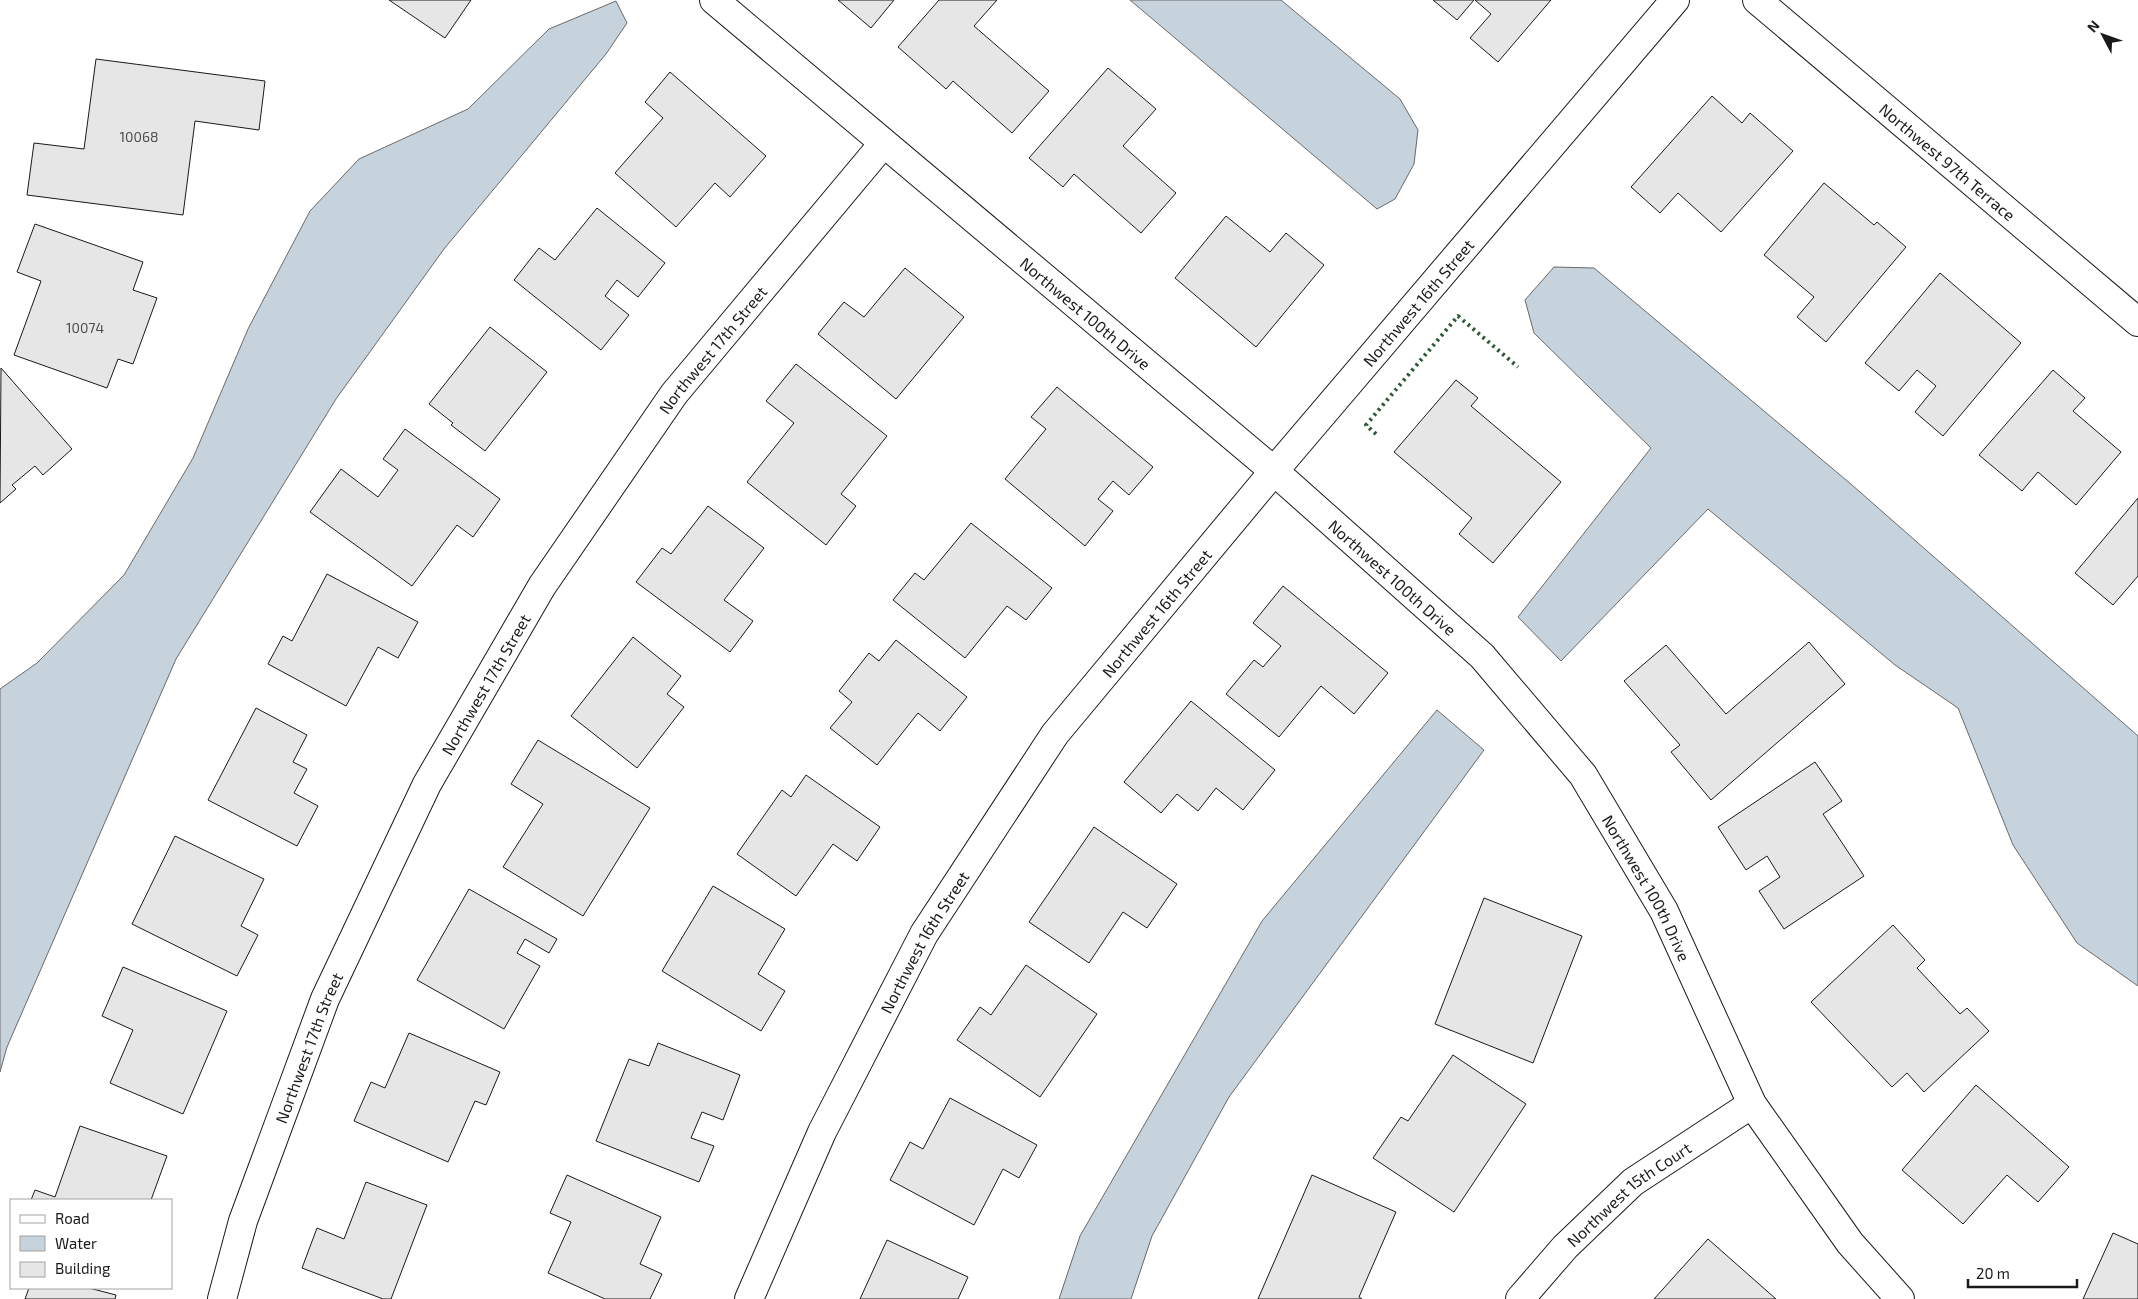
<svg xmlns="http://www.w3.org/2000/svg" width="2138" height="1299" font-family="'Exo 2',sans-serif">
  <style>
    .water { fill: #c6d2dc; stroke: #6a6a6a }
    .building { fill: #e6e6e6; stroke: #1a1a1a }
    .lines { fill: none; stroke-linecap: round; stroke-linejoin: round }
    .minor-casing { stroke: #1a1a1a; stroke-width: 30 }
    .minor { stroke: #fff; stroke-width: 28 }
    .hedge { stroke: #2b5a34; stroke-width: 4; stroke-dasharray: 2.5 4; stroke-linecap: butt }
    .labels { text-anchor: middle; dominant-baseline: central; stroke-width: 4; stroke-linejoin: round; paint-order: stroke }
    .number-label { font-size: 14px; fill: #4d4d4d }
    .street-label { font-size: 16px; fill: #1a1a1a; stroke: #fff }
  </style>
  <rect width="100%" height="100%" fill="#fff"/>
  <path class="water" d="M1130,0h151l119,99 18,31 -4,34 -19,35 -18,10z
    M616,1l11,22 -21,31 -162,195 -108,150 -160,260 -169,388 -7,25v-383l37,-26 87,-88 69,-117 55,-129 62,-118 49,-52 109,-50 81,-80z
    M1554,267l40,1 258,217 286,251v250l-61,-43 -64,-98 -55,-137 -63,-43 -187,-156 -147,152 -43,-44 133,-169 -117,-115 -9,-33z
    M1437,710l47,40 -255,347 -77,139 -21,63h-72l21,-63 182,-315z"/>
  <path class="building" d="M389,0h82l-26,38z
    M838,0h56l-23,28z
    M939,0h58l-23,26 75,65 -37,42 -59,-52 -7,8 -48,-42z
    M1433,0h41l-17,20z
    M1475,0h76l-53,62 -28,-24 21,-24z
    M96,59l169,22 -6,49 -64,-9 -12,94 -156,-20 7,-52 50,6z
    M1108,68l48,41 -33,37 53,47 -35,40 -67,-59 -11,13 -34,-29z
    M670,72l96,84 -36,41 -15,-14 -39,44 -61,-54 48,-55 -18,-16z
    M1712,96l30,27 8,-10 43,38 -72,81 -43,-39 -18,20 -29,-26z
    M1824,183l50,42 3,-3 29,25 -80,95 -29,-25 17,-20 -50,-42z
    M597,208l68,55 -27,34 -21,-17 -12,16 24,19 -28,35 -87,-70 25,-32 16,12z
    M1226,216l44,36 16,-19 38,32 -68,82 -81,-69z
    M35,224l108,38 -10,28 24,8 -24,66 -15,-5 -11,29 -93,-33 27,-74 -24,-9z
    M905,268l59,49 -68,82 -78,-65 26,-32 20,15z
    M1940,273l81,70 -78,93 -28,-24 21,-26 -19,-16 -18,21 -34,-28z
    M490,327l57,45 -62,79 -34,-26 2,-2 -24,-19z
    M796,364l91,72 -46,58 15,12 -30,39 -79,-63 47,-59 -28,-22z
    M1,368l71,81 -29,26 -8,-9 -23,19 4,4 -16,14z
    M2053,370l32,28 -12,13 48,41 -45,53 -38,-33 -16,19 -43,-36z
    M1456,380l22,18 -7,8 90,76 -68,81 -34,-29 13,-16 -78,-66z
    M1057,387l96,80 -24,28 -16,-14 -15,18 15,12 -28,35 -80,-67 41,-50 -15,-12z
    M405,429l95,70 -27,38 -16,-12 -45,61 -102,-74 31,-43 37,28 20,-27 -15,-11z
    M2138,498v78l-25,29 -38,-32z
    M708,506l56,42 -40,52 29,21 -23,31 -94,-70 26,-34 9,6z
    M971,523l81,65 -26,32 -19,-14 -42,52 -72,-58 22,-27 9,7z
    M327,574l91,48 -20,36 -20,-11 -32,59 -78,-42 15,-28 9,5z
    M1283,586l105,87 -34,41 -33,-28 -42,51 -53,-43 28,-34 9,7 18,-21 -28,-23z
    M633,637l48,39 -14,18 17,13 -47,61 -66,-52z
    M896,640l71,57 -27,34 -22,-18 -41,52 -47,-37 22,-26 -13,-11 30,-38 10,8z
    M1809,642l36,42 -134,116 -40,-48 9,-7 -56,-64 42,-36 60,69z
    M1191,701l84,69 -32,40 -27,-22 -18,23 -21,-17 -16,19 -37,-31z
    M256,708l51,27 -14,27 14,7 -13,24 24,13 -21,40 -89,-46z
    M538,740l112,68 -67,108 -80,-49 40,-63 -32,-20z
    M1815,762l27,39 -19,13 41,62 -80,53 -25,-38 21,-14 -13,-21 -21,14 -28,-43z
    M806,775l74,52 -23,34 -24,-17 -37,52 -59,-42 45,-64 9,7z
    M1094,827l83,57 -30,44 -24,-16 -34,51 -60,-41z
    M175,836l89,43 -23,47 17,9 -21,41 -105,-52z
    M713,886l72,43 -27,45 27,17 -24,40 -99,-60z
    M469,889l88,50 -8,14 -24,-14 -8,14 23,13 -36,63 -87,-49z
    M1484,898l98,38 -49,127 -98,-39z
    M1893,925l32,35 -8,8 43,46 7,-6 22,23 -65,61 -17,-19 -15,14 -81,-85z
    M1026,965l71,49 -57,83 -83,-57 23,-33 11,8z
    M123,967l104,44 -44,103 -73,-31 23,-53 -31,-14z
    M409,1033l91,39 -14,33 -11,-4 -27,61 -94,-41 17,-39 14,6z
    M658,1043l82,32 -17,45 -21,-8 -11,26 23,8 -15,36 -103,-41 33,-82 20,7z
    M1453,1055l73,49 -72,108 -81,-54 28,-41 7,4z
    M1976,1085l93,82 -31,35 -31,-27 -44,49 -61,-54z
    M950,1098l87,47 -18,33 -16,-9 -29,56 -84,-45 20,-38 13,7z
    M80,1126l87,30 -16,44h-120l4,-10 20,7z
    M567,1175l94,42 -21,47 22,10 -12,25h-45l-57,-26 23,-51 -21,-9z
    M1312,1175l84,37 -37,85 3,2h-104z
    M366,1182l61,23 -36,94h-8l-81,-31 15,-40 27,11z
    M2113,1233l25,11v55h-55z
    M1708,1239l68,60h-122z
    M887,1240l81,37 -10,22h-98z
    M29,1288h60l27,7 -1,4h-90z"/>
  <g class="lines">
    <g class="minor-casing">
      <g id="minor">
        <path id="s1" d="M714,0l560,471 208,185 101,119 81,136 88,193 98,139 50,56"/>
        <path id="s2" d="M1757,0l381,322"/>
        <path id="s3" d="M222,1299l21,-78 82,-222 102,-215 115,-198 132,-192 209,-250"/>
        <path id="s4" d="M749,1299l73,-167 102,-198 131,-200 219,-263 401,-471"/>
        <path id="s5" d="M1520,1299l45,-52 68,-65 119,-78"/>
      </g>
    </g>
    <use href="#minor" class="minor"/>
    <path class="hedge" d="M1376,434l-10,-9 92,-109 60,51"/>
  </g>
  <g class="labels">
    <g class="number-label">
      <text x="139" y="136">10068</text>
      <text x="85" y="327">10074</text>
    </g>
    <g class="street-label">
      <text stroke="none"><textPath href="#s2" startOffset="250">Northwest 97th Terrace</textPath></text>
      <text stroke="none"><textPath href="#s4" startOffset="1208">Northwest 16th Street</textPath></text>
      <text stroke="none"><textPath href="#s1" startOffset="486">Northwest 100th Drive</textPath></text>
      <text stroke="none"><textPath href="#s3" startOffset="1076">Northwest 17th Street</textPath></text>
      <text stroke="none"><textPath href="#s1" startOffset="891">Northwest 100th Drive</textPath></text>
      <text stroke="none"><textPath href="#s4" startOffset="802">Northwest 16th Street</textPath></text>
      <text stroke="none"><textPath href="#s3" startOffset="671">Northwest 17th Street</textPath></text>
      <text stroke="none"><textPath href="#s1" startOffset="1296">Northwest 100th Drive</textPath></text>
      <text stroke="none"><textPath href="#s4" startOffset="398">Northwest 16th Street</textPath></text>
      <text stroke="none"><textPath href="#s3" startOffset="266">Northwest 17th Street</textPath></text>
      <text stroke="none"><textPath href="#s5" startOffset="152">Northwest 15th Court</textPath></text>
    </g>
  </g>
  <rect x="10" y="1199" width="162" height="90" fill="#ffffff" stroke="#a3a3a3"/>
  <rect x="20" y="1215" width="25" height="8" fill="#ffffff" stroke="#a3a3a3"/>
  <text x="55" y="1224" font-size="15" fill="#1a1a1a">Road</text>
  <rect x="20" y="1236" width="25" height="15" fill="#c6d2dc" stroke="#a3a3a3"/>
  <text x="55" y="1249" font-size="15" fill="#1a1a1a">Water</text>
  <rect x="20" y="1262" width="25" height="15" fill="#e6e6e6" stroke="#a3a3a3"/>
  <text x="55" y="1274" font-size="15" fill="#1a1a1a">Building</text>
  <g transform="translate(2103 35) rotate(311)" stroke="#ffffff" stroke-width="4" paint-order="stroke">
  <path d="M0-4L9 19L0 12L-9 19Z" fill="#1a1a1a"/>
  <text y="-8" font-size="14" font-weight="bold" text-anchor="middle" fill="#1a1a1a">N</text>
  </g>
  <path d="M1968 1279v8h109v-8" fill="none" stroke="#1a1a1a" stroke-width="2.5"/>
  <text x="1976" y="1279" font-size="15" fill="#1a1a1a" stroke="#ffffff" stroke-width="4" paint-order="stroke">20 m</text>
</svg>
